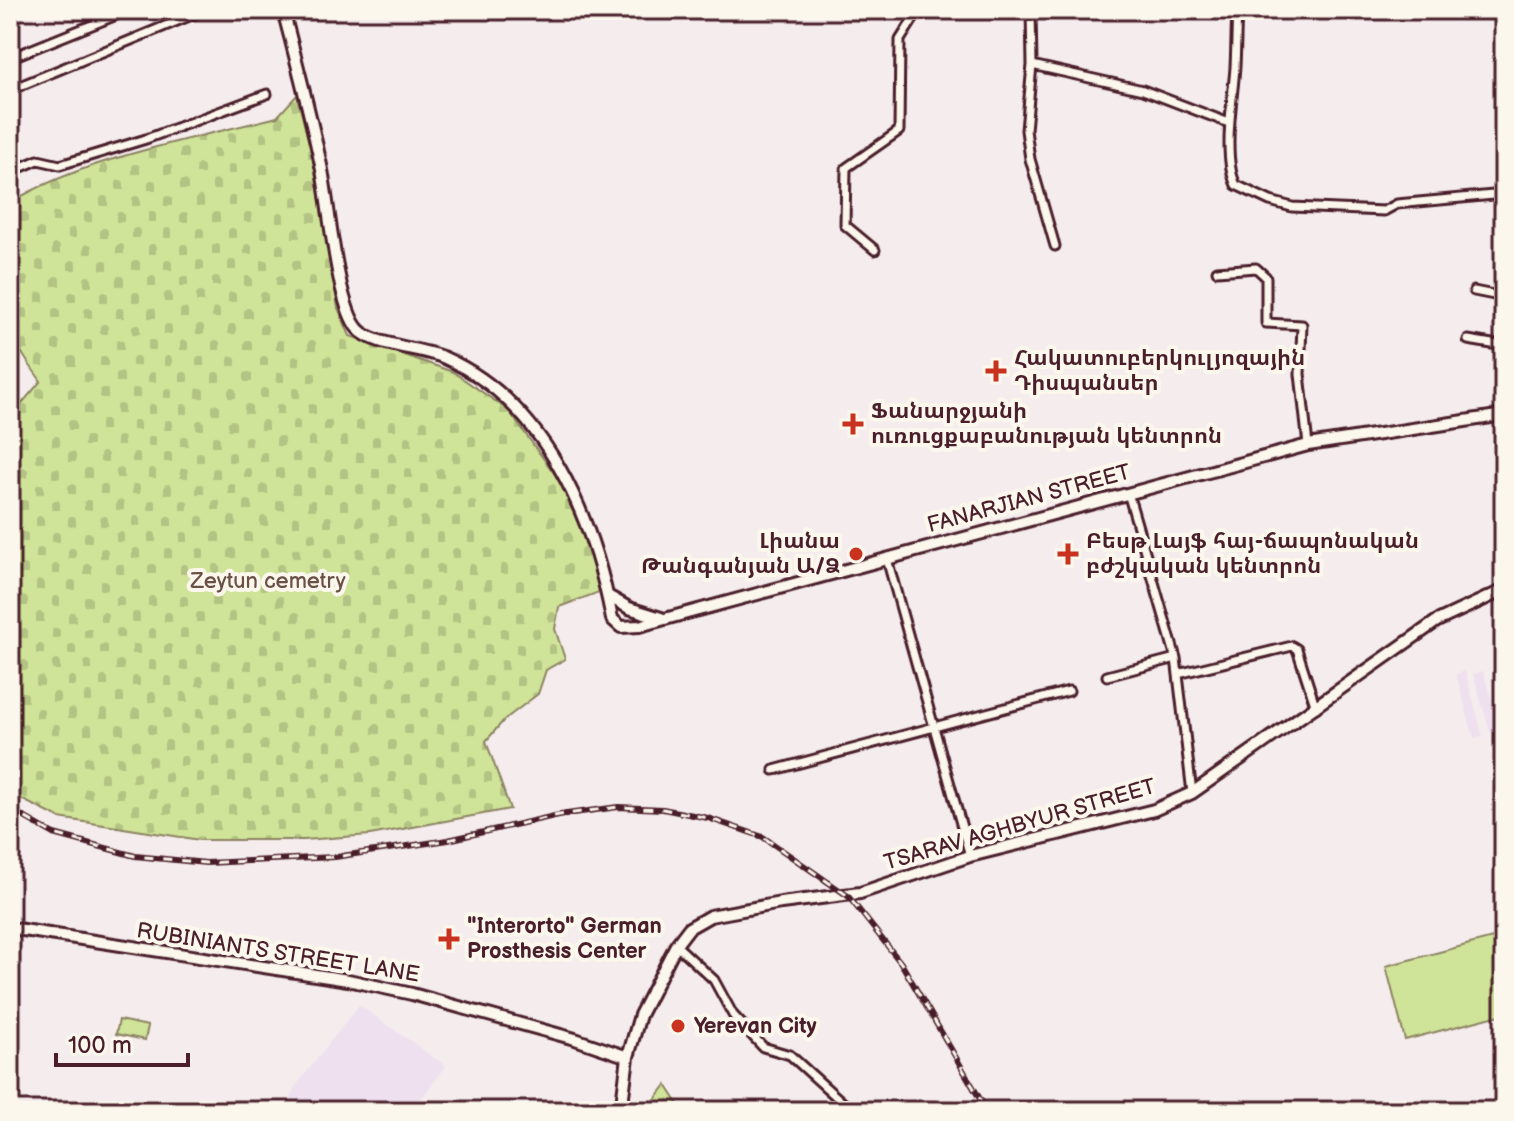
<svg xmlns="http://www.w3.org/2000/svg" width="1514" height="1121" font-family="'Balsamiq Sans','Noto Sans Armenian',sans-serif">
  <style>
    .built { fill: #eee0ee }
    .grass { fill: url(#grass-dots); stroke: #8c8262; stroke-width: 2 }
    .cemetery { fill: url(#cemetery-stones); stroke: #8c8262; stroke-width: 2 }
    .garden { fill: #cfe498; stroke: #8c8262; stroke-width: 2 }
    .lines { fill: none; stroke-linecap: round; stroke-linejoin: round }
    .street-casing { stroke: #4a1f2b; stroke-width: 13 }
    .secondary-casing { stroke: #4a1f2b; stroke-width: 16 }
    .street { stroke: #fbf7ec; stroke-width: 7 }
    .secondary { stroke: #fbf7ec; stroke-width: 10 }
    .rail-casing { stroke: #4a1f2b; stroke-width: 6 }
    .rail { stroke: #fbf7ec; stroke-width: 3; stroke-dasharray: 9; stroke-linecap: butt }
    .poi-dot { fill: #c8321e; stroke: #fbf7ec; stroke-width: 3 }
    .labels { text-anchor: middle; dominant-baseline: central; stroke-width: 8; stroke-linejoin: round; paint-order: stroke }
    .poi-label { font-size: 22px; font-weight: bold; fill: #4a1f2b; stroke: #fbf7ec; text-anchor: start }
    .street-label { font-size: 22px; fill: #4a1f2b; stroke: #fbf7ec }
    .park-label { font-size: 22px; fill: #6b5046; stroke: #fbf7ec }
  </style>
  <defs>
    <pattern id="grass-dots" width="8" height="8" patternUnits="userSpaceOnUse" patternTransform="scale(2)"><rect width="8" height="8" fill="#cfe498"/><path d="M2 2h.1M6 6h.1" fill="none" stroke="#b3c383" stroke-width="1.8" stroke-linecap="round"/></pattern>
    <pattern id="cemetery-stones" width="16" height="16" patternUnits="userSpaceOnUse" patternTransform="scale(2)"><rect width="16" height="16" fill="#cfe498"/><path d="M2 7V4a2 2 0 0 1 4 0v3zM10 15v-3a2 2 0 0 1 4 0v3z" fill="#b3c383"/></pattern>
  </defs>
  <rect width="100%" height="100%" fill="#f5eded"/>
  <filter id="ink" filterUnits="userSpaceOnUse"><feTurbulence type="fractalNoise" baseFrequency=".0125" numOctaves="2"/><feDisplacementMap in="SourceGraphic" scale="16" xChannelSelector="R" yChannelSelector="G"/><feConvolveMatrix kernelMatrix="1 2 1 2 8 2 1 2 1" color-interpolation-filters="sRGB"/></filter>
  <g filter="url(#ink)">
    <path class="built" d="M1465,671l18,65 -9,2 -18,-64z
      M1483,671l17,57 -10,4 -17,-58z
      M359,1005l87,61 -27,36 9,9h-141l7,-23z"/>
    <path class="grass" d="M666,1085l17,26h-37z"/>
    <path class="cemetery" d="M297,95l16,64 25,149 12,28 103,36 55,38 51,70 30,68 13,43 -43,16 -4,22 10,30 -19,11 -8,24 -34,26 -18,21 24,68 -140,26 -66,5h-104l-141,-22 -38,-19 -11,-20v-368l8,-3 23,-27c-9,-13 -20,-26 -26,-42 -11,-31 -5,-101 -5,-136 73,-45 183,-64 267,-86z"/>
    <path class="garden" d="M1504,935v79l-99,26 -19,-74z
      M119,1020l29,6 -3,14 -29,-6z"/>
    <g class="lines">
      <g class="street-casing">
        <path id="street" d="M1031,10l1,55 -6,65 4,29 25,87
          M1237,10c-1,19 -1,38 -2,57 -2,31 -13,90 1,118l34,16 22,6 92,4 13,-7 107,-10
          M10,58l119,-48
          M1032,65l111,25 86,33
          M10,90l194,-80
          M10,172l28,-12 22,5 86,-26 121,-45
          M875,250l-30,-25 1,-57 53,-37 1,-91 19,-30
          M1217,271l39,-3 10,9v46l36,2 -2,49 8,71
          M1474,291l30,6
          M1468,340l36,6
          M1128,493l48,165 16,135
          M887,559l83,297
          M1178,674l114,-28 5,3 19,59
          M1107,676l69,-18
          M774,770l295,-79
          M676,945l38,35 19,35 30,32 27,8 62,56"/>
      </g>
      <g class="secondary-casing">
        <path id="secondary" d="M283,10c14,53 28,106 39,160 7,35 15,135 36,159 15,17 65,19 87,29 101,45 148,160 167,261l9,8 18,-1 669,-181 196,-30
          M608,596l21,12 32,10
          M10,928l338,52 64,14 163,45 53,18
          M621,1111l7,-54 12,-42 36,-70 13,-17 21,-12 71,-13 79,-10 110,-37 184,-46 38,-17 245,-172 67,-31"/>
      </g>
      <use href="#street" class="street"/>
      <use href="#secondary" class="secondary"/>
      <g class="rail-casing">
        <path id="rail" d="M10,809l44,25 81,22 71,7 129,-6 113,-17 111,-25 59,-8 45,2 45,9 55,19 85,59 53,67 86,148"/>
      </g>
      <use href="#rail" class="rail"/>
    </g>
  </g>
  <g class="poi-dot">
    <path d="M992 359h8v8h8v8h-8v8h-8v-8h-8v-8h8z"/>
    <path d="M849 412h8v8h8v8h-8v8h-8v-8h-8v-8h8z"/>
    <circle cx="856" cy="554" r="8"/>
    <path d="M1064 542h8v8h8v8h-8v8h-8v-8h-8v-8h8z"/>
    <path d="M445 927h8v8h8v8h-8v8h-8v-8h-8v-8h8z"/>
    <circle cx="678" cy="1026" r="8"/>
  </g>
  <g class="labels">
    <g class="poi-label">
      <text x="1014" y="358">Հակատուբերկուլյոզային<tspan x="1014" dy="25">Դիսպանսեր</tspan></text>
      <text x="871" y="411">Ֆանարջյանի<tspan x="871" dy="25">ուռուցքաբանության կենտրոն</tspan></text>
      <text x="840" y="541" text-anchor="end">Լիանա<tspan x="840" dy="25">Թանգանյան Ա/Ձ</tspan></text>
      <text x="1086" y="541">Բեսթ Լայֆ հայ-ճապոնական<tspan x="1086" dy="25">բժշկական կենտրոն</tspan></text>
      <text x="467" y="926">"Interorto" German<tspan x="467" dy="25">Prosthesis Center</tspan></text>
      <text x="694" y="1026">Yerevan City</text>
    </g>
    <g class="street-label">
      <text transform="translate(1029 499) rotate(-15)">FANARJIAN STREET</text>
      <text transform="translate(1020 825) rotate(-16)">TSARAV AGHBYUR STREET</text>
      <text transform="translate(278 953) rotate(9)">RUBINIANTS STREET LANE</text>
    </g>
    <g class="park-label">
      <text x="268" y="581">Zeytun cemetry</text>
    </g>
  </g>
  <rect width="1514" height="1121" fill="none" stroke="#fbf7ec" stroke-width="40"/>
  <rect x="20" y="20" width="1474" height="1081" fill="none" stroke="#4a1f2b" stroke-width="3" filter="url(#ink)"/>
  <path d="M56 1053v12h132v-12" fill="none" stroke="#4a1f2b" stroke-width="4"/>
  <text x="68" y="1053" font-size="24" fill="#4a1f2b" stroke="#fbf7ec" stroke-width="6" paint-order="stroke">100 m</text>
</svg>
